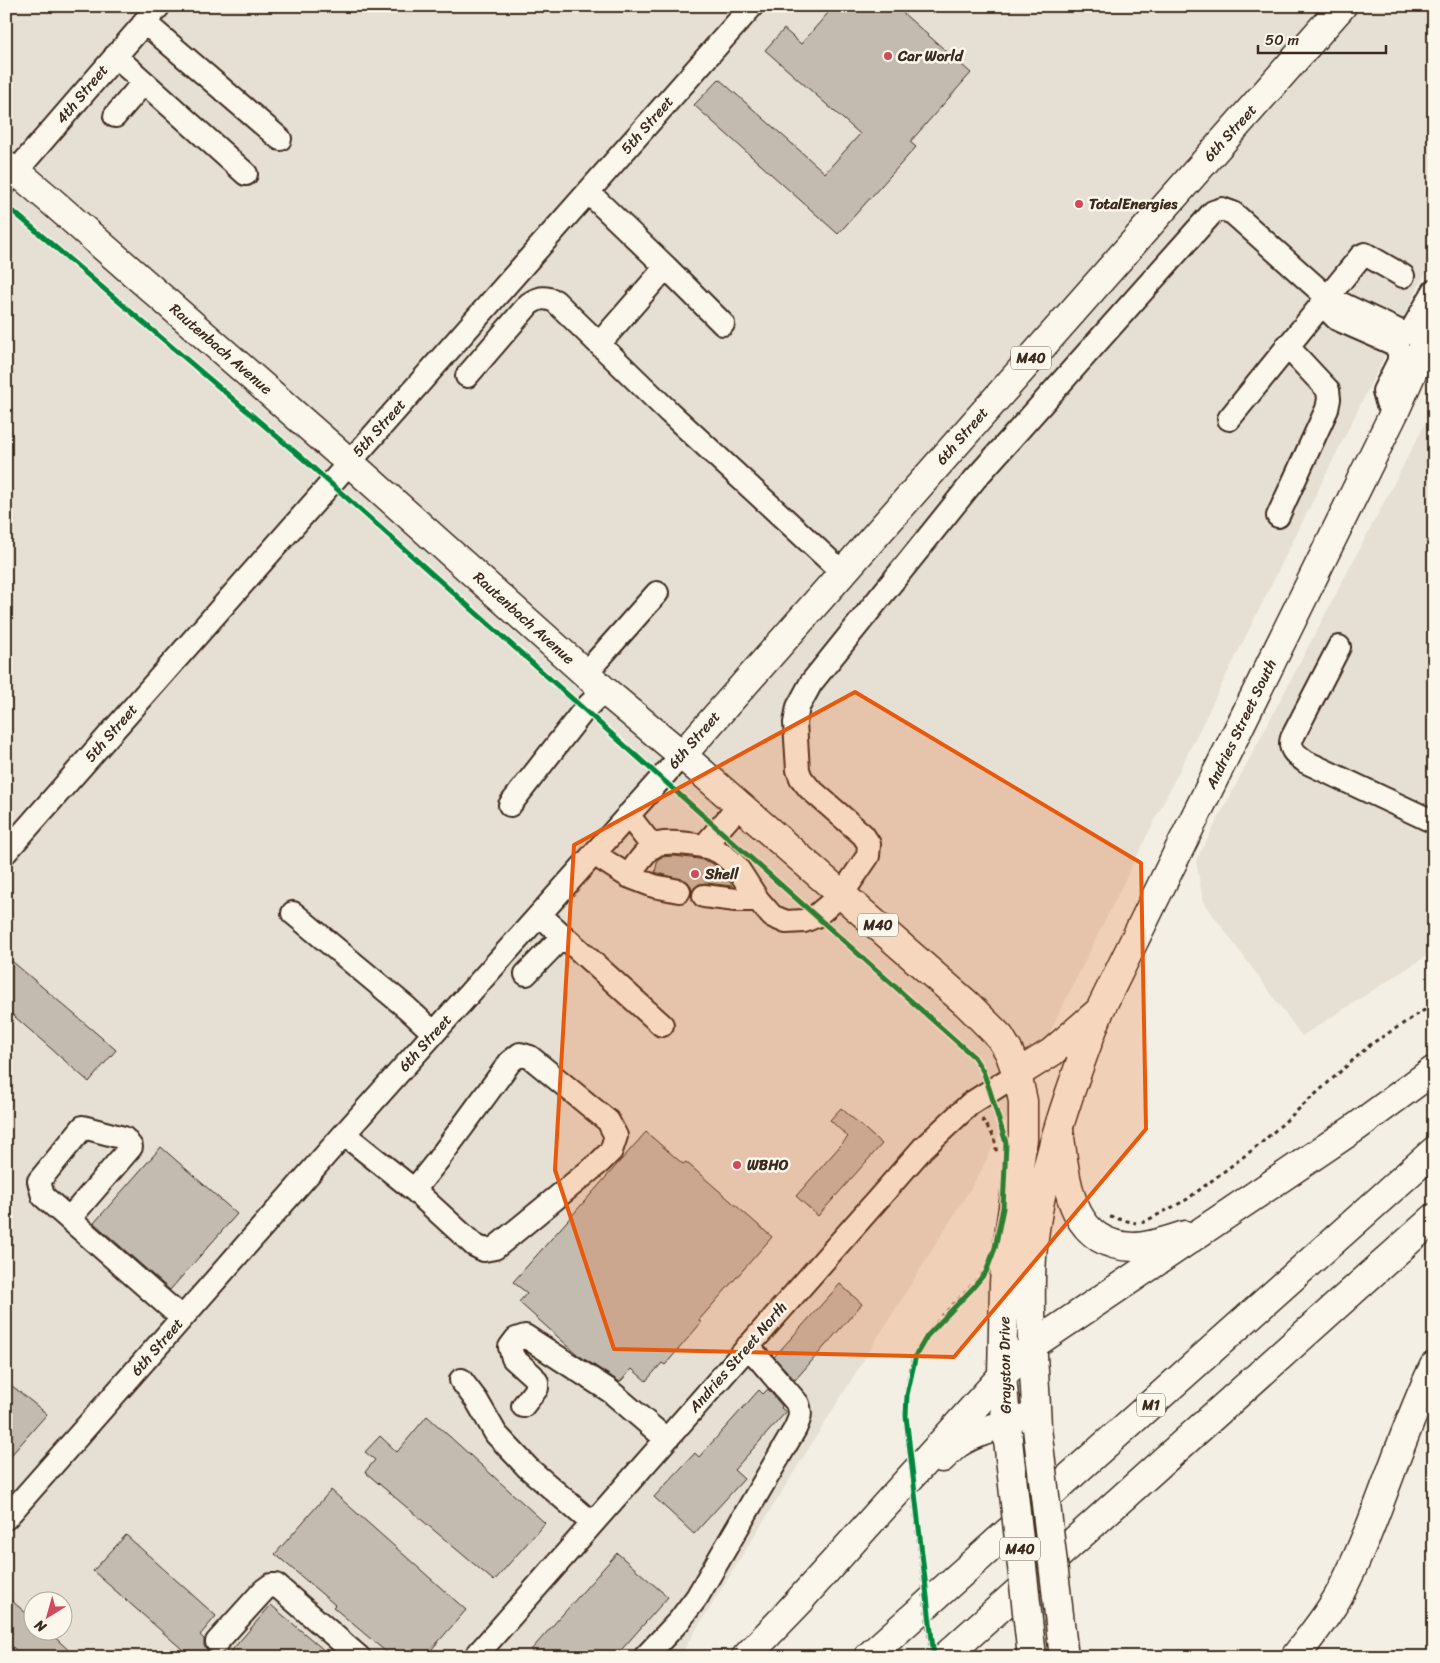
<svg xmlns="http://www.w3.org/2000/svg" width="1440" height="1663" font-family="Sriracha,sans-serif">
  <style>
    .built { fill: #e5dfd4; fill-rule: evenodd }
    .building { fill: #c3bbb0; stroke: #3b2a1e }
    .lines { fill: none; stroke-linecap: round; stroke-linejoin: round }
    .minor-casing { stroke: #3b2a1e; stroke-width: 26 }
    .major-casing { stroke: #3b2a1e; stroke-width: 31 }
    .highway-casing { stroke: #3b2a1e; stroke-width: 31 }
    .path { stroke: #3b2a1e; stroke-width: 3; stroke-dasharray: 4 4; stroke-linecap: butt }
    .minor { stroke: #fbf7ec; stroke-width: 22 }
    .major { stroke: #fbf7ec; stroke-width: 28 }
    .highway { stroke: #fbf7ec; stroke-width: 28 }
    .major-bridge-casing { stroke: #3b2a1e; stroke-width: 31; stroke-linecap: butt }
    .path-bridge { stroke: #3b2a1e; stroke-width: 3; stroke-dasharray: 4 4; stroke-linecap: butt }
    .major-bridge { stroke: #fbf7ec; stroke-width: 28 }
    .cycleway-casing { stroke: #fbf7ec; stroke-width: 8 }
    .cycleway { stroke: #00873e; stroke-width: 5 }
    .marked { fill: #e8590c; fill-opacity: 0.2; stroke: #e8590c; stroke-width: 4; stroke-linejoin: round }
    .poi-dot { fill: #d1495b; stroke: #fbf7ec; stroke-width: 2 }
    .labels { text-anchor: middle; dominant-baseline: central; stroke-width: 5; stroke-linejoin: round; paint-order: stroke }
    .shield { fill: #fbf7ec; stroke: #75685c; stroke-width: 1 }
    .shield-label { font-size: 14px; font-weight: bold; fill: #3b2a1e }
    .poi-label { font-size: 15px; font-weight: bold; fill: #3b2a1e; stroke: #fbf7ec; text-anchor: start }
    .street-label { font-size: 15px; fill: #3b2a1e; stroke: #fbf7ec }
  </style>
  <rect width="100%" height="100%" fill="#f3efe4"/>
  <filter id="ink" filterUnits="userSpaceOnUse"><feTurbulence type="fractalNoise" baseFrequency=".02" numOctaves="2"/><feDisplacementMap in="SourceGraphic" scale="10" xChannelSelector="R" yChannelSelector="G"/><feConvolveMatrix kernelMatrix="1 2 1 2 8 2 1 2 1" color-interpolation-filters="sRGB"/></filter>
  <g filter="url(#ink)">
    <path class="built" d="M6,6h1428v250l-454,917 -301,484h-673zM32,1600h30v30h-30z
      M1434,407v544l-132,85 -99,-135 -7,-40z"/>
    <path class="building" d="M834,6h61l76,67 -61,69 6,5 -78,87 -144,-129 25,-26 106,94 35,-39 -95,-84 19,-21 17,15z
      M674,856l25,3 13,4 14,11 6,12 -26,-3 -7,1 -5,4 -2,4 -1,-6 -4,-5 -32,-9 3,-13 4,-2z
      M6,956l110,94 -27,32 -83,-73z
      M841,1108l41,36 -64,72 -22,-20 52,-59 -18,-17z
      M646,1132l37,32 3,-2 86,75 -73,83 2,3 -36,42 -3,-2 -16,18 -14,-12 -12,13 -42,-27 -59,-53 8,-9 -14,-11z
      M161,1147l76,67 -67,76 -76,-67z
      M840,1284l22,20 -67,76 -21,-23z
      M6,1381l41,33 -41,47z
      M768,1389l14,17 -1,2 5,4 -52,58 10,9 -50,55 -40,-37 41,-44 4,4 60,-67 4,4z
      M427,1416l118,107 -51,58 -129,-109 10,-12 -10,-8 15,-16 17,16z
      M331,1490l135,120 -41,47h-33l-59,-50 2,-2 -60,-51z
      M126,1535l90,81 -16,19 4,4v7l5,6 6,3 7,-1 3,3h-34l-98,-86z
      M617,1553l51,44 -53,60h-76l-8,-7z
      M6,1596l26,22v12h15l29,27h-52l-18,-16z
      M271,1605l61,52h-106z"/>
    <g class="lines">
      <g class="minor-casing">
        <path id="minor" d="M144,22l136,117
          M115,56l131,118
          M115,116l29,-34
          M6,183l153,-177
          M588,192l78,75 -67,77
          M666,267l57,57
          M1327,297l3,15 7,7 55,24 7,7v11l-15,30 3,11 8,9
          M467,376l62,-72c9,-6 15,-8 26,-3l114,111 173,160
          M1229,419l132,-163 4,-2 38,22
          M1278,516l49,-107 2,-10 -1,-9 -41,-44
          M1339,647l-47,91c-4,12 5,17 14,24l128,60
          M586,673l71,-80
          M510,805l74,-95 20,-20
          M628,815l25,32
          M704,846l36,-41
          M6,852l746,-846
          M594,854l34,22 26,10 25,5
          M736,866l22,34 14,16 14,6 18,-1 12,-5 26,-22 26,-38 1,-12 -6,-9 -54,-47 -8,-10 -3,-8 -3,-47 3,-16 13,-24 164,-204 238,-267 9,-3 11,4 94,84 76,36h7l24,-42
          M628,876c7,-9 15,-23 25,-30 11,-7 51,-1 62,4 8,3 13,9 19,14
          M704,896l32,4h22
          M293,913l114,95 27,25
          M540,915l122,110
          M526,974l37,-38
          M344,1134l70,56 24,-30 72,-98 10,-8 10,3 78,64 8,15 -5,15 -11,11 -105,86 -11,2 -10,-5 -60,-55
          M69,1219l62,-72 -7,-9 -41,-11 -44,54 4,15 139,122
          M461,1380l16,21 19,33 32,34 64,55
          M523,1406l14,-18v-6l-4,-6 -20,-18 -3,-11 6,-8 9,-3 85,55 56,48
          M6,1518l338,-384 338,-379
          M217,1642l47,-52 7,-5h5l83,72
          M475,1657l448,-509 47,-44 47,-30
          M645,1657l34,-36 18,-24 98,-168c4,-9 7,-15 3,-25l-50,-58"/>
      </g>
      <g class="major-casing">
        <path id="major" d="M6,166l10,5 33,28 300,263 255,228 78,65 285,249 33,33 9,15 8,22 6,27v38l-17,116 -2,29 -2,92 6,64
          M682,755l660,-749
          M1017,1074l35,-22 45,-39
          M1037,1428c-2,-57 -9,-114 -5,-171 6,-81 39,-171 68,-247l295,-599 39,-88"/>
      </g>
      <g class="highway-casing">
        <path id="highway" d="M1059,1130c7,48 9,115 74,117 18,0 36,-7 52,-12
          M942,1458c5,-5 10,-10 15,-14 19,-13 56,-22 79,-28
          M788,1613l214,-237 31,-31 322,-217 79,-58
          M746,1657l55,-57
          M868,1657l566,-506
          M945,1657l489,-439
          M1295,1657c15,-20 32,-40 44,-62 39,-73 59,-155 95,-229"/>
      </g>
      <path class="path" d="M982,1119l12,18 3,17
        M1110,1217l26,6
        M1142,1223l44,-23 73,-55 112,-101 63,-40
        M908,1379c2,-9 3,-19 7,-26 16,-32 46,-53 67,-80"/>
      <use href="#minor" class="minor"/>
      <use href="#major" class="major"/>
      <use href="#highway" class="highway"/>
      <g class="major-bridge-casing">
        <path id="major-bridge" d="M1037,1428l27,229
          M1008,1440l24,217"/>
      </g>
      <path class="path-bridge" d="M908,1379l-3,15 -1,23 27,240"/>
      <use href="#major-bridge" class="major-bridge"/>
      <g class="cycleway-casing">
        <path id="cycleway" d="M14,212l287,245 673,600 9,14 7,20 16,52 -3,65 -8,40 -9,24 -14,17 -45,47 -11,19 -9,40 -1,21 28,241"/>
      </g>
      <use href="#cycleway" class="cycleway"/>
    </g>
  </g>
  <path class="marked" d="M855,692l286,171 5,266 -192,228 -340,-8 -59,-179 19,-325z"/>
  <g class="poi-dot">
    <circle cx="888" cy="56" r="5"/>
    <circle cx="1079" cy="204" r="5"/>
    <circle cx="695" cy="874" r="5"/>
    <circle cx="737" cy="1165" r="5"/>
  </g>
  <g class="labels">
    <g class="shield">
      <rect x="1011" y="346.5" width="40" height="23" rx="4"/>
      <rect x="858" y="913.5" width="40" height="23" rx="4"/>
      <rect x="1137" y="1393.5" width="28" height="23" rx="4"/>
      <rect x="1000" y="1537.5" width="40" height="23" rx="4"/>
    </g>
    <g class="shield-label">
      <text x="1031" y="358">M40</text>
      <text x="878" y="925">M40</text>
      <text x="1151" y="1405">M1</text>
      <text x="1020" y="1549">M40</text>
    </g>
    <g class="poi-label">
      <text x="898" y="56">Car World</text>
      <text x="1089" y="204">TotalEnergies</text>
      <text x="705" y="874">Shell</text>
      <text x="747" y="1165">WBHO</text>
    </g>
    <g class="street-label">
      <text transform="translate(82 94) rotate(-50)">4th Street</text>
      <text transform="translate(647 125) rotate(-49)">5th Street</text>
      <text transform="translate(1230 133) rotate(-48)">6th Street</text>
      <text transform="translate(221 349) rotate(41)">Rautenbach Avenue</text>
      <text transform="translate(379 428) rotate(-48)">5th Street</text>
      <text transform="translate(962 436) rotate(-49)">6th Street</text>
      <text transform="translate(524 618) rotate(42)">Rautenbach Avenue</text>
      <text transform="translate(1241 724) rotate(-64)">Andries Street South</text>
      <text transform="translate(111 733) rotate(-49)">5th Street</text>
      <text transform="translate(694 740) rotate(-49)">6th Street</text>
      <text transform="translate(425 1043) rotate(-48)">6th Street</text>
      <text transform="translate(157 1347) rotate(-49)">6th Street</text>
      <text transform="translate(738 1357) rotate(-49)">Andries Street North</text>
      <text transform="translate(1005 1365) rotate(-91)">Grayston Drive</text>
    </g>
  </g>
  <rect width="1440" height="1663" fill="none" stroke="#fbf7ec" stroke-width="25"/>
  <rect x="12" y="12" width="1415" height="1638" fill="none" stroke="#3b2a1e" stroke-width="2" filter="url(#ink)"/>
  <g transform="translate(48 1616) rotate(217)"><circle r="24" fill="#fbf7ec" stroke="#aea59a"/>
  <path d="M0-4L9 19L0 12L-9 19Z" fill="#d1495b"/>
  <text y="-8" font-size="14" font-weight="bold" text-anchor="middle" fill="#3b2a1e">N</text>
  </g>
  <path d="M1258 45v8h128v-8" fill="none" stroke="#3b2a1e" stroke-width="2.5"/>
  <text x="1265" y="45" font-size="15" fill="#3b2a1e" stroke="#fbf7ec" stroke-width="4" paint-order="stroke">50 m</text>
</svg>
